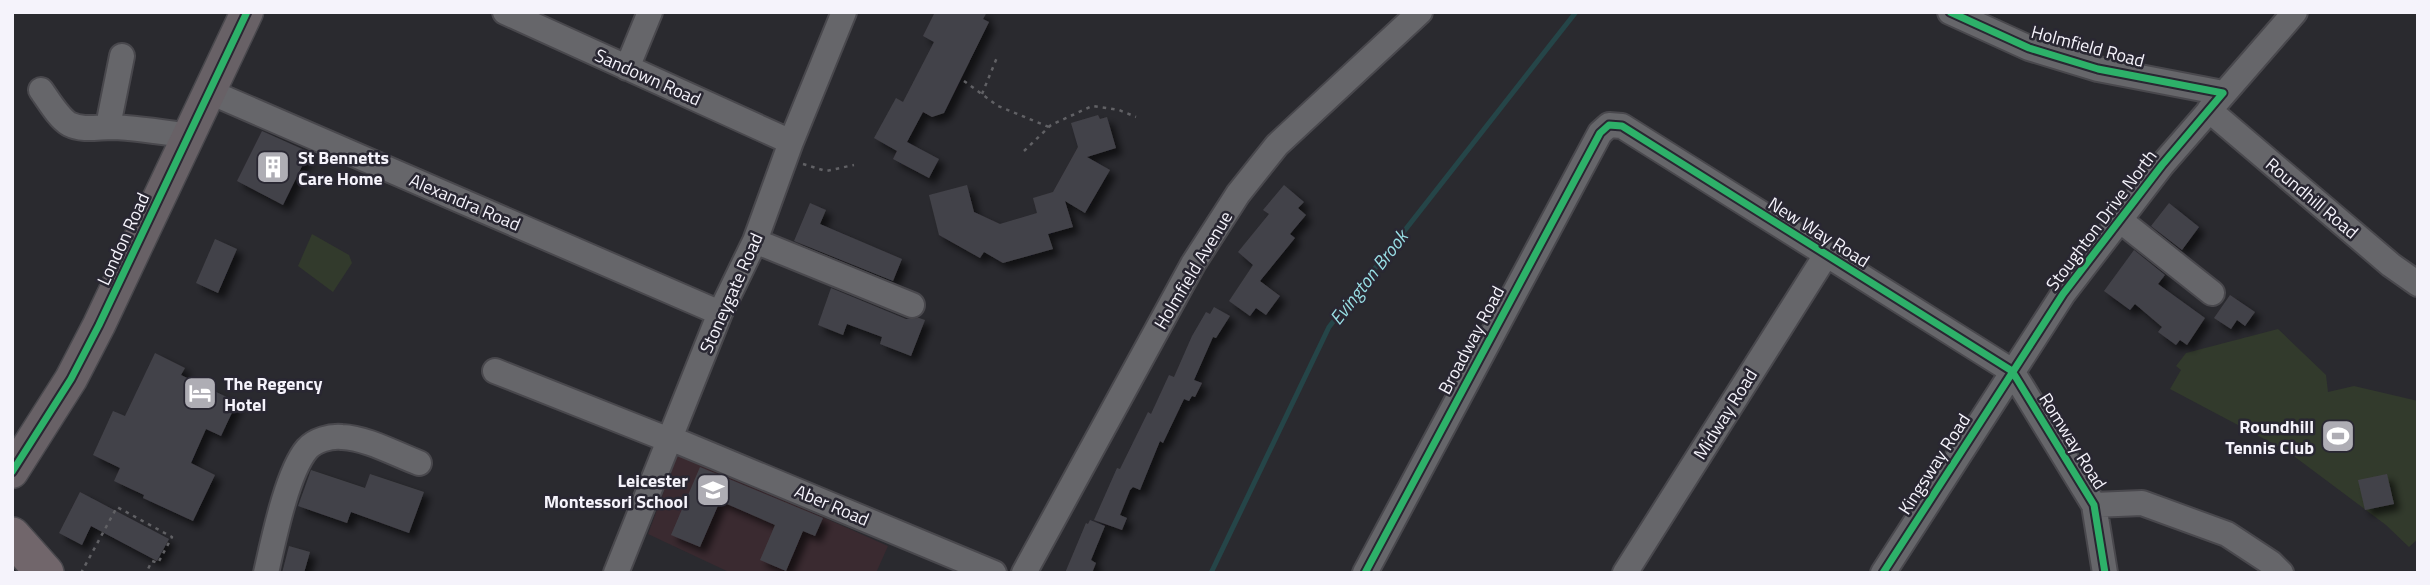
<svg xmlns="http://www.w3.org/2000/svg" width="2430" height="585" font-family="'Titillium Web',sans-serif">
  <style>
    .education { fill: #3a2a30 }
    .green { fill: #323a2c }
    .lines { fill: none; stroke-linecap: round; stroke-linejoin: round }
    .stream { stroke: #254548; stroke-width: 5 }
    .building { fill: #434249; filter: url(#shadow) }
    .minor-casing { stroke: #49484d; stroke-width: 28 }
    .major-casing { stroke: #49484d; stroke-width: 35 }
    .highway-casing { stroke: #49484d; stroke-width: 40 }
    .path { stroke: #616165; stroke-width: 2.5; stroke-dasharray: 3.5 5; stroke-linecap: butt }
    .minor { stroke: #66666a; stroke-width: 24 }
    .major { stroke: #686166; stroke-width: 32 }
    .highway { stroke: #71666b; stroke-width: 37 }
    .cycleway-casing { stroke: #292732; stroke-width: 11 }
    .cycleway { stroke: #2db169; stroke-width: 7 }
    .labels { text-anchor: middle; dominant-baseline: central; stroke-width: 5; stroke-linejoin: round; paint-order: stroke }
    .street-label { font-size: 18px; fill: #f5f3fb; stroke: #292732 }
    .poi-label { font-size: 18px; font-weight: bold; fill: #f5f3fb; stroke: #292732; text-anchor: start }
    .water-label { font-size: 19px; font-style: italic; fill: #98dee4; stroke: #292732 }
  </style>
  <defs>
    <filter id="shadow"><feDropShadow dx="6" dy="6" stdDeviation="3.5" flood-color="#0009"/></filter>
  </defs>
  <rect width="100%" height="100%" fill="#2a2a2f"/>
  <path class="education" d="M678,453l210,93 -12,27h-145l-83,-39z"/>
  <path class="green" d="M312,234l37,21 3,8 -19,29 -35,-26z
    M2278,329l48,46 2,17 26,-6 64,15v138l-9,8 -23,-22 -99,-74 -117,-62 11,-19 -5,-4 10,-13z"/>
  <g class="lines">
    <path class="stream" d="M1211,573l118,-246 247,-315"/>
  </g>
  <path class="building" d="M935,12h52l-4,7 6,3 -45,91 -12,4 -9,-5 -16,30 32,17 -10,19 -36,-19 4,-8 -23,-13 22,-40 7,4 31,-60 -11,-6z
    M1098,115l2,4 7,-2 9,31 -29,9 23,13 -25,43 -20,-12 8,26 -25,7 5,15 -50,14 -19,-11 -4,6 -41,-23 -10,-40 38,-10 7,27 26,12 37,-11 -4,-15 20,-6 25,-45 -7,-24z
    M262,131l47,21 -26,53 -46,-24z
    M1284,185l20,17 -6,6 8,7 -16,19 5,4 -35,43 20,15 -14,19 -10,-7 -6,8 -21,-15 24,-36 -15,-13 31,-38 -6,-4z
    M810,203l16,7 -6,14 82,35 -9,22 -99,-40z
    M2169,203l30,24 -17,23 -31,-24z
    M215,239l22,10 -19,44 -22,-10z
    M2134,250l31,25 -7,9 47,34 -18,27 -7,-5 -4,5 -18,-13 4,-5 -27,-23 -5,6 -26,-19z
    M831,288l75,31 13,-1 6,2 -14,36 -31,-12 2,-7 -35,-13 -4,11 -25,-10z
    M2230,295l25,17 -10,14 -8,-6 -6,9 -17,-11z
    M1214,307l16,9 -14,22 -3,-1 -19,43 8,3 -7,14 -3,-1 -3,5 -5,-2 -21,44 -3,-2 -20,49 -7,-3 -3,3 -10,25 7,3 -5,12 -28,-10 23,-52 3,1 28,-57 3,2 18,-39 5,2 18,-41 14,-24 4,2z
    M155,353l30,15 -4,7 56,27 -16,34 -15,-7 -15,34 24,12 -22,46 -50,-23 1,-3 -30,-14 6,-13 -27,-13 20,-44 12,5z
    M700,467l123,51 -8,18 -12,-5 -17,40 -26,-11 15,-35 -55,-24 -20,46 -29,-12z
    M311,470l54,18 5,-14 54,18 -15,41 -58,-21 -4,11 -49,-17z
    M2387,474l7,30 -29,6 -7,-30z
    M80,492l89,47 -12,22 -66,-35 -9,19 -23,-12z
    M1090,520l15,6 -14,34 5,3 -4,10h-27l21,-50 2,1z
    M289,546l21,6 -6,21h-22z"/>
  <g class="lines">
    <g class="minor-casing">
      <path id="minor" d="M505,12l286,130
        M1950,12l79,36 69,21 125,24
        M627,68l23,-56
        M41,90c8,11 17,27 28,34 14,7 29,3 43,3 26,1 51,5 77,9
        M210,92l510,221
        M2209,110l182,155 27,19
        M111,127l-1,-11 12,-60
        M2121,221l91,72
        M755,241l157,64
        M495,371l174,69
        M2012,371l82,134 11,68
        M670,438l324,135
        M2094,505l48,-2 85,31 44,29 10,10
        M266,573c7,-31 21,-101 41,-124 8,-9 23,-13 35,-12 25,1 53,17 77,26
        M616,573l104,-260 35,-72 36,-99 53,-130
        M1024,573l169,-309 45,-70 39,-49 143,-133
        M1365,573l235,-440 9,-8 13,1 390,245
        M1625,573l201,-318
        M1883,573l180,-279 99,-129 133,-153"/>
    </g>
    <g class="major-casing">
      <path id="major" d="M12,472l59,-93 28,-54 148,-313"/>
    </g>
    <g class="highway-casing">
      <path id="highway" d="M12,536l33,37"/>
    </g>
    <path class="path" d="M964,81l34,25 51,21
      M982,94l16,-39
      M1024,151l27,-26 41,-19 27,4 17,7
      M803,164l23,7 28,-6
      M81,573l36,-66 55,30 -14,26 -6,-2 -6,12"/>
    <use href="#minor" class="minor"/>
    <use href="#major" class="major"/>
    <use href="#highway" class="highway"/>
    <g class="cycleway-casing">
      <path id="cycleway" d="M2012,371l82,134 11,68
        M12,472l59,-93 28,-54 148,-313
        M1365,573l235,-440 9,-8 13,1 390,245
        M1883,573l180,-279 99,-129 61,-72 -125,-24 -69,-21 -79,-36"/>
    </g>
    <use href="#cycleway" class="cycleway"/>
  </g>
  <defs>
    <g id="building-square" transform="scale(1.75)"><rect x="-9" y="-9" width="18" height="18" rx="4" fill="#aeadb4" stroke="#292732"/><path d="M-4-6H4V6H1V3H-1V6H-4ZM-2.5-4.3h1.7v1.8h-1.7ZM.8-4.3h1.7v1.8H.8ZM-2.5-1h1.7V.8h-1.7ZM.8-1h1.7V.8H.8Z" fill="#fff"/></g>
    <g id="hotel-square" transform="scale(1.75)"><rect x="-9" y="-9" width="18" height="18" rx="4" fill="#aeadb4" stroke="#292732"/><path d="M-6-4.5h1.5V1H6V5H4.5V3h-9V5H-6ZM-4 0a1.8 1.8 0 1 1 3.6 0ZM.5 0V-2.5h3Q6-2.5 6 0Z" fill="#fff"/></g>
    <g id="stadium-square" transform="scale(1.75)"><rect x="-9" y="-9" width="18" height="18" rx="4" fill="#aeadb4" stroke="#292732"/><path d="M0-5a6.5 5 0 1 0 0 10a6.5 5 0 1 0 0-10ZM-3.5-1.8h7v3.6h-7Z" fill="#fff"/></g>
    <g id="school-square" transform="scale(1.75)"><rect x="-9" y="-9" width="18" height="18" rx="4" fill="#aeadb4" stroke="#292732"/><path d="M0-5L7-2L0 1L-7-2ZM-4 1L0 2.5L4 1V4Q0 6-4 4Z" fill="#fff"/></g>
  </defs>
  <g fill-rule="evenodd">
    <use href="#building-square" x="273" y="167"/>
    <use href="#hotel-square" x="200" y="393"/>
    <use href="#stadium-square" x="2338" y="436"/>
    <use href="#school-square" x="713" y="490"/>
  </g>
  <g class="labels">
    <g class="street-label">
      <text transform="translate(2088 46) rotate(15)">Holmfield Road</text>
      <text transform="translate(648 77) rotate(24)">Sandown Road</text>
      <text transform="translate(2312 198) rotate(40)">Roundhill Road</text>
      <text transform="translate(465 202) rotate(23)">Alexandra Road</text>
      <text transform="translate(2101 220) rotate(-53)">Stoughton Drive North</text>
      <text transform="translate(1819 232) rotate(32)">New Way Road</text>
      <text transform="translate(123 239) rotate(-65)">London Road</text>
      <text transform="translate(1193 270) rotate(-59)">Holmfield Avenue</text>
      <text transform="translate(731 293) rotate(-66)">Stoneygate Road</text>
      <text transform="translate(1471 340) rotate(-62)">Broadway Road</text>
      <text transform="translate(1725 414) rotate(-58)">Midway Road</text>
      <text transform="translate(2073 441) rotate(58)">Romway Road</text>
      <text transform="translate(1934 464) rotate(-57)">Kingsway Road</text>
      <text transform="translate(832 505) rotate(23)">Aber Road</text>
    </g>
    <g class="poi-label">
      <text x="298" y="157">St Bennetts<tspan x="298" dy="21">Care Home</tspan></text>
      <text x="224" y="383">The Regency<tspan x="224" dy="21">Hotel</tspan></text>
      <text x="2314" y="426" text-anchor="end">Roundhill<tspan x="2314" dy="21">Tennis Club</tspan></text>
      <text x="688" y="480" text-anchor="end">Leicester<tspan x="688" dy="21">Montessori School</tspan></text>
    </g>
    <g class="water-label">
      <text transform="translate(1368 277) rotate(-52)">Evington Brook</text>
    </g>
  </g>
  <rect width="2430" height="585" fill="none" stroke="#f5f3fb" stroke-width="28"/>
</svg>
